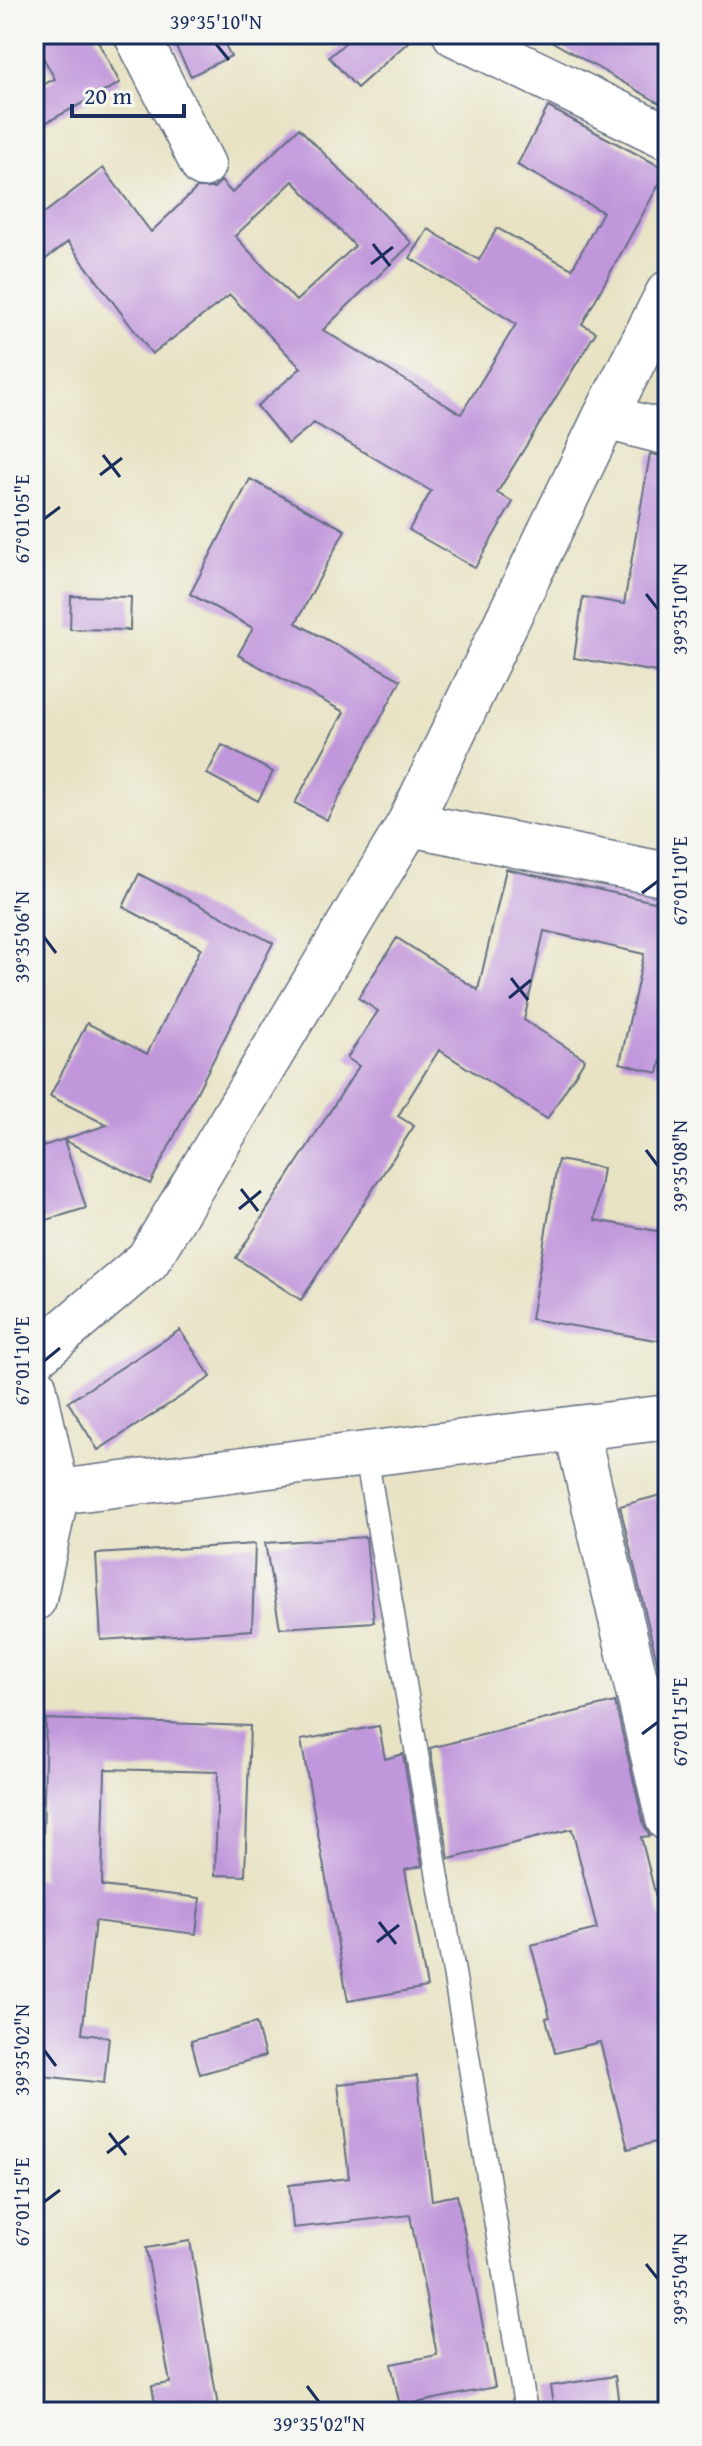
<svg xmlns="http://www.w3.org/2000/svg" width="702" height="2446" font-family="'Gentium Book Plus',serif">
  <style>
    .building { fill: #c197db; fill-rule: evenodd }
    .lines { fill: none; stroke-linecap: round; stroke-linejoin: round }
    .service-casing { stroke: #636e82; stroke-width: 25 }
    .minor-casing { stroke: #636e82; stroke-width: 47 }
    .tertiary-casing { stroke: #636e82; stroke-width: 47 }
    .service { stroke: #fff; stroke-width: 22 }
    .minor { stroke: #fff; stroke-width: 44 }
    .tertiary { stroke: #fff; stroke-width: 44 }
    .ticks { fill: none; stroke: #1b2f5e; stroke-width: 3 }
    .neatline { fill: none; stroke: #1b2f5e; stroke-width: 3 }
    .ticks-label { font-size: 20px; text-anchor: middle; fill: #1b2f5e }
  </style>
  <rect width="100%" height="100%" fill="#f6f6f2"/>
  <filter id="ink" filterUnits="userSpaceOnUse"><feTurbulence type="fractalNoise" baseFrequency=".0125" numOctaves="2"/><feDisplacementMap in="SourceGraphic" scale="16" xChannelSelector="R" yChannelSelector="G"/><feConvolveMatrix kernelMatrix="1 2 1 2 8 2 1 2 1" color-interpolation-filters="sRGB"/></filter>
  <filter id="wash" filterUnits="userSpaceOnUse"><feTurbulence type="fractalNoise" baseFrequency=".006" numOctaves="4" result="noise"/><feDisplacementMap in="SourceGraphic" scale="32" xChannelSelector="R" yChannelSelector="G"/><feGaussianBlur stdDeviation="1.8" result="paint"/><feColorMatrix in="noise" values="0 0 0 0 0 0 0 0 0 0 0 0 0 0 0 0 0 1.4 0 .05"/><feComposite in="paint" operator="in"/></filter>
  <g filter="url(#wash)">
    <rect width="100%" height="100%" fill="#e8e3c4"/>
    <g id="blocks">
      <path class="building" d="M34,34h60l26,49 -86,46v-40l21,-10 -21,-38z
        M169,34h50l12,22 -40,20z
        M355,34h62l-60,54 -28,-31z
        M539,34h129v74z
        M548,107l119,63 -85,154 14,8 -99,161 16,9 -38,66 -66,-38 22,-39 -117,-68 -26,21 -31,-38 44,-38 -71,-73 -78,59 -84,-112 -34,26v-47l69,-53 48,64 46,-44h17l7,-7 11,12 67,-65 113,115 -89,87 138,84 55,-90 -106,-66 18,-29 51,31 18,-32 75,41 31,-57 -86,-47zM293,181l62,65 -59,55 -61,-65z
        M650,454l18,3v217l-94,-16 9,-61 41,7z
        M250,479l95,51 -49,93 105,57 -74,140 -32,-17 49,-91 -106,-57 15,-27 -63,-34z
        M71,596l60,1 -1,33 -60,-1z
        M222,745l51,27 -15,29 -51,-27z
        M506,869l162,36v127l-10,41 -38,-10 24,-109 -100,-23 -20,89 61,39 -38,60 -108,-69 -41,66 16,10 -113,174 -65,-42 123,-192 -12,-8 31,-47 -20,-13 39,-60 81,52z
        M139,874l134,69 -123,241 -86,-44 22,68 -52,16v-75l73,-24 -57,-29 37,-73 60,31 54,-106 -78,-41z
        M558,1160l45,8 -8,52 73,13v109l-137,-23z
        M180,1330l31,47 -113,73 -30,-48z
        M668,1493v193l-5,1 -43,-181z
        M366,1537l8,85 -94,6 -15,-85z
        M255,1544l-3,86 -151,10 -5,-86z
        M615,1702l29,123 6,11 -9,1 27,108v194l-40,10 -28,-107 -45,11 -9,-35 4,-1 -19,-72 66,-16 -25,-100 -123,30 -19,-111z
        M46,1719l204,7 -5,150 -30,-1 3,-103 -113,-3 -3,117 98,12 -4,36 -101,-13 -13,113 27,3 -5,46 -70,-8v-197l8,1z
        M379,1726l6,33 18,-5 19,112 -17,4 22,117 -79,14 -47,-261z
        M256,2023l9,33 -65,18 -9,-33z
        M417,2076l15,124 25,-5 38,192 -95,19 -9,-42 46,-9 -27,-140 -117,13 -4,-43 60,-7 -11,-94z
        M190,2241l29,171h-63l-4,-26 18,-3 -24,-135z
        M615,2376l5,36h-66l-4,-26z"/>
    </g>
  </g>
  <g filter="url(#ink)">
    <use href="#blocks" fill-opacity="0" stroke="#636e82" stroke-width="2"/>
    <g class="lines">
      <g class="service-casing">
        <path id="service" d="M366,1455c54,319 110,637 160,957"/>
      </g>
      <g class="minor-casing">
        <path id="minor" d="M136,34l67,131
          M455,34l213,103
          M605,417l63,16
          M409,824l259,51
          M34,1386l23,106 611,-75
          M576,1428l92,391
          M34,1599l23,-107"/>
      </g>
      <g class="tertiary-casing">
        <path id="tertiary" d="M34,1357l114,-97 261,-436 196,-407 63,-124"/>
      </g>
      <use href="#service" class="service"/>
      <use href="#minor" class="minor"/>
      <use href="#tertiary" class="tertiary"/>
    </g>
  </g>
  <path class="ticks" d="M216,44l13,16M373,244l17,22M371,264l22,-17M103,455l17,22M100,475l22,-17M44,519l16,-12M646,594l12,15M642,893l16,-12M44,937l12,16M511,978l17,22M509,998l22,-18M646,1150l12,16M241,1189l17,22M239,1209l22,-18M44,1361l16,-13M642,1734l16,-12M379,1922l17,22M377,1942l22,-17M44,2050l12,16M109,2133l17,22M107,2153l22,-17M44,2202l16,-12M646,2264l12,15M307,2386l12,16"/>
  <rect width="702" height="2446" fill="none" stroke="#f6f6f2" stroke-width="88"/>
  <path d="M72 104v12h112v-12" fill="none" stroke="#1b2f5e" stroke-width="4"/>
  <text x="84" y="104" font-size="24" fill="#1b2f5e" stroke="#f6f6f2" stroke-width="6" paint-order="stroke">20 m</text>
  <rect x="44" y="44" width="614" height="2358" class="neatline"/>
  <g class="ticks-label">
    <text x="216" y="29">39°35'10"N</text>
    <text transform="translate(22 519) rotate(-90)" y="7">67°01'05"E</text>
    <text transform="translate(680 609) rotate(-90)" y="7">39°35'10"N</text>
    <text transform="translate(680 881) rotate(-90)" y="7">67°01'10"E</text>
    <text transform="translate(22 937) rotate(-90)" y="7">39°35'06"N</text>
    <text transform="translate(680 1166) rotate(-90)" y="7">39°35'08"N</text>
    <text transform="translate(22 1361) rotate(-90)" y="7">67°01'10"E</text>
    <text transform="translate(680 1722) rotate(-90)" y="7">67°01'15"E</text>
    <text transform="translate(22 2050) rotate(-90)" y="7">39°35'02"N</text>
    <text transform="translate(22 2202) rotate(-90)" y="7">67°01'15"E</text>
    <text transform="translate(680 2279) rotate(-90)" y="7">39°35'04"N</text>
    <text x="319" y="2431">39°35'02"N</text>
  </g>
</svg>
